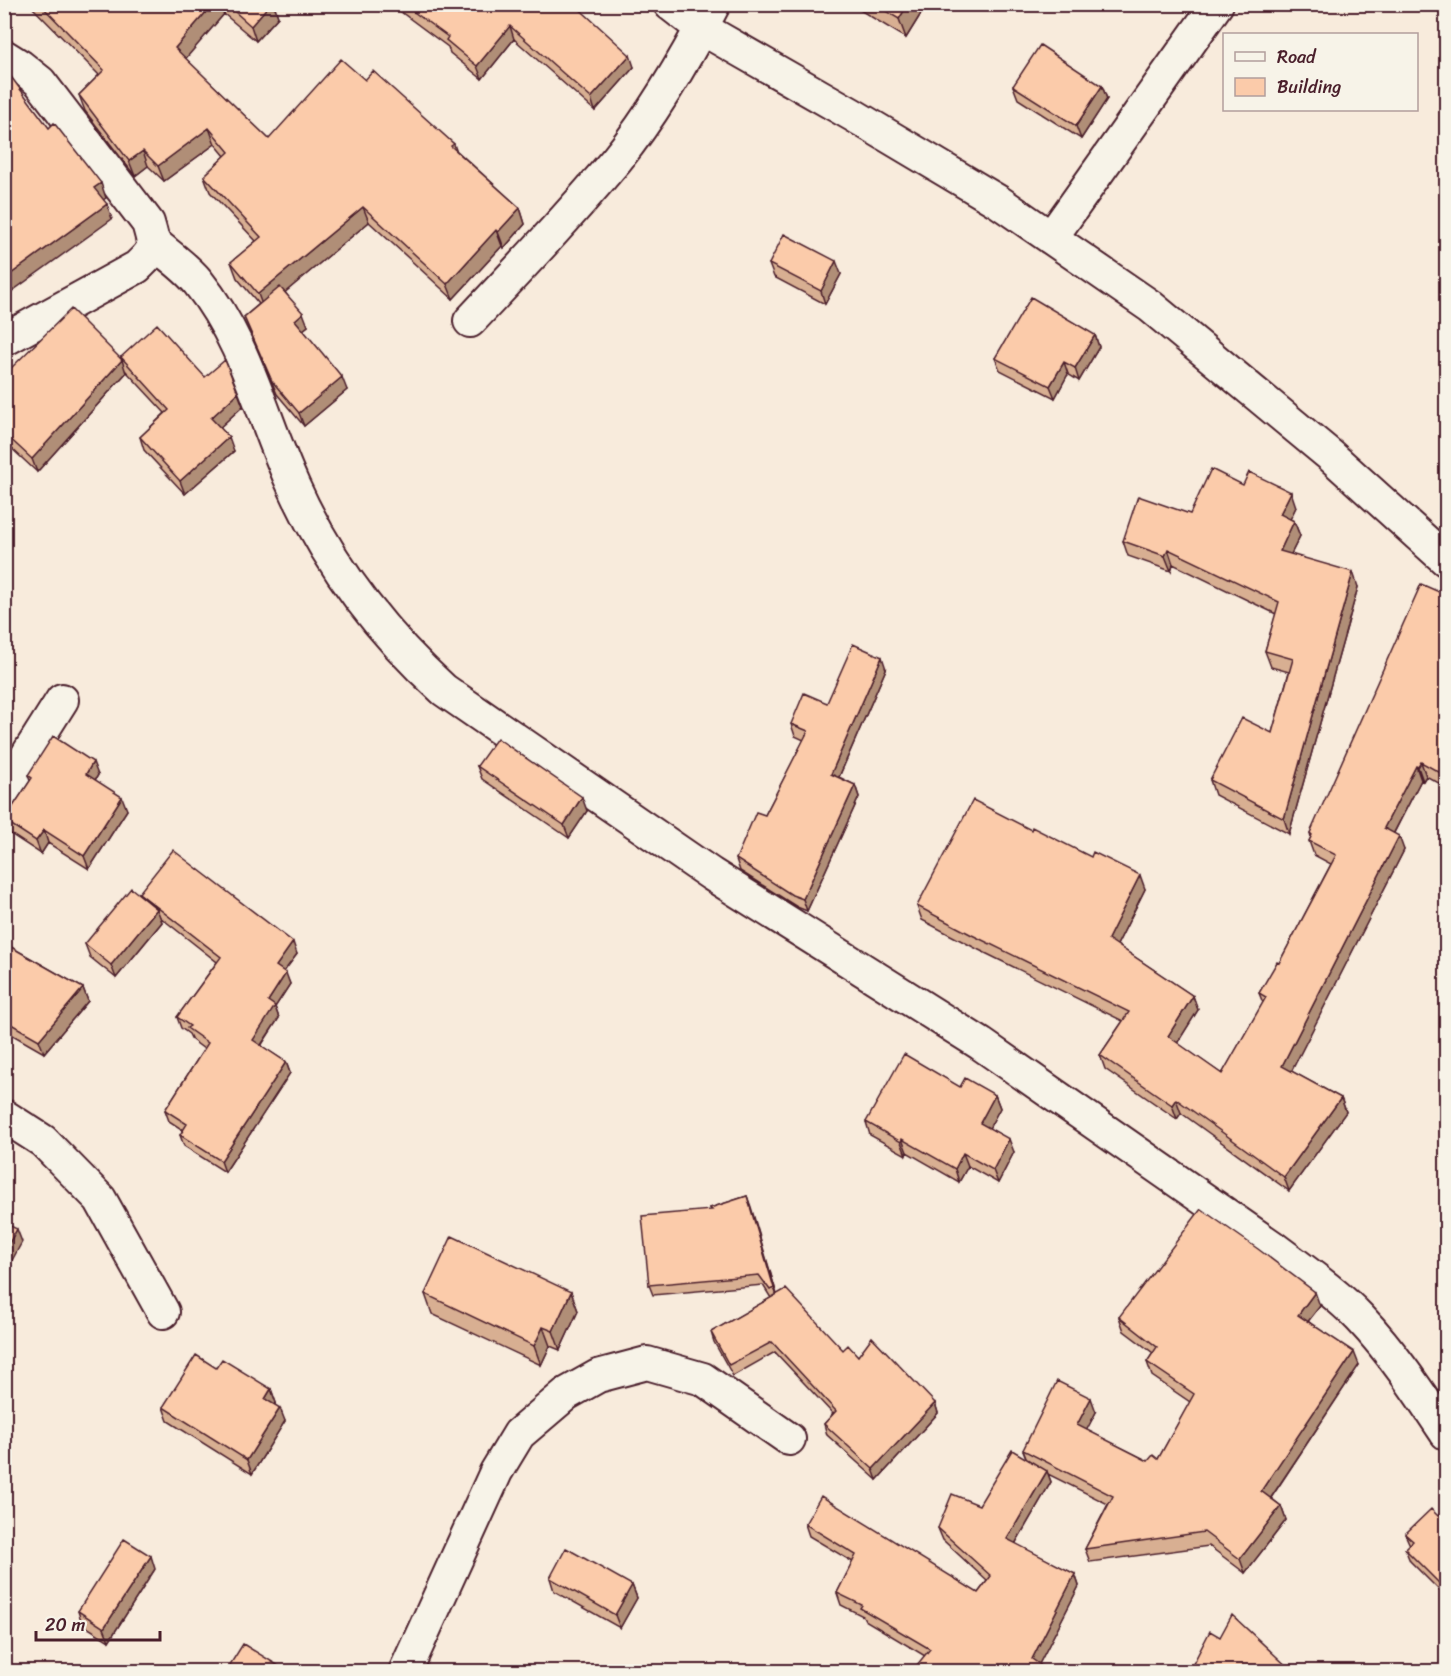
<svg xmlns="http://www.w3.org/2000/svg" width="1451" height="1676" font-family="Sriracha,sans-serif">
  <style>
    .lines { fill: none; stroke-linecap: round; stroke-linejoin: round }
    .minor-casing { stroke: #4a1f2b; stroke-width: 36 }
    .minor { stroke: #f7f3e8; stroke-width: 32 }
    .wall { fill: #d8af92; stroke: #4a1f2b; stroke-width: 1.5 }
    .shaded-wall { fill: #b08e77; stroke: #4a1f2b; stroke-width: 1.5 }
    .building { fill: #fbcbaa; stroke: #4a1f2b; stroke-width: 1.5 }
  </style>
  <rect width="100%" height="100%" fill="#f8ebdc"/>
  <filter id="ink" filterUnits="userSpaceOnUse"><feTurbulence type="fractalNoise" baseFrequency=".0167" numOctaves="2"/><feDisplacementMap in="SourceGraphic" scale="12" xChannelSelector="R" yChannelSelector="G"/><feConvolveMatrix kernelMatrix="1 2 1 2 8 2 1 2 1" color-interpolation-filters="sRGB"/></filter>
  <g filter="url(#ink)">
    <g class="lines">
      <g class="minor-casing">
        <path id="minor" d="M670,4l31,24 152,87 146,87 151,104 181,150 115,104
          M4,56l16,10 20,16 108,141c7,24 8,26 -11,44l-133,73
          M1051,238l166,-234
          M154,243c14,12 32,24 44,39 49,61 64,136 96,205 35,77 87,146 150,203l267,184 270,170 293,204c29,22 61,44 86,70 33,35 60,76 86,115
          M470,321c50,-53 100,-106 147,-162 38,-47 69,-101 97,-155
          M4,792l58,-92
          M4,1116l39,25 57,58 63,113
          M405,1672l91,-200 23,-38 47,-40 32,-18 49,-13 56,16 86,60"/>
      </g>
      <use href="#minor" class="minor"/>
    </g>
    <path class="wall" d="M29,4h245l4,13 -22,24 -32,-27 -39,44 84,81 96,-59 89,64 2,6 64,58 5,16 -21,24 -2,-2 -49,53 -84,-77 -84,70 23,34 -5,4 44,60 -43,36 -27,-32 -33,-77 15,-13 -22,-26 -6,-16 25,-21 -46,-49 -6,-16 21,-20 -10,-12 -51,37 -16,-15 -13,10 -50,-65 -6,-16 20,-20z
      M398,4h176l60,63 -39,44 -81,-72 -32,40 -32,-26 -2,-6 -47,-35z
      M850,4h77l-21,34z
      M1013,86h89l5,13 -26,40 -63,-40z
      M769,264l72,10 -16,30 -51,-27z
      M1095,335l4,12 -20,34 -11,-7 -13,24 -55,-28 -5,-12z
      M121,357l84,20 38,29 -23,21 14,24 -49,43 -41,-44 -4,-13 25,-24 -40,-43 1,3 -89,99 -28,-26 -5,4v-65l1,-1 -1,-9 118,-15z
      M1243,485l53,22 -6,12 4,2 6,15 -9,18 67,33 -69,247 -74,-39 -5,-15 62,-47 17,-61 -18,-5 -6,-16 11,-37 -103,-50 -2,7 -43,-15 -5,-15 67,-27z
      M1446,595v192l-20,-11 -3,5 -2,-1 -27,53 10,17 -113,221 50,27 5,14 -57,79 -108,-78 -4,6 -72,-50 -5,-14 23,-34 -146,-72 -55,-29 -5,-14 114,-76 114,59 -28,56 76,51 5,14 -21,33 45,31 41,-71 -4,-10 20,-30 52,-99 -17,-9 -5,-14 2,-4 -1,-4z
      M886,669l-47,108 16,8 4,12 -52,114 -10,-4 -57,-36 -4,-12 29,-44 39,-75 -9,-4 -4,-12z
      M477,766l110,45 -18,27 -87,-59z
      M28,775h70l-3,5 32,30 -38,59 -41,-26 -7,11 -32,-21 -5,-13 26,-39z
      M139,893l158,61 -13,17 6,13 -15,23 4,11 -18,28 25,16 4,11 -65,99 -41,-26 -4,-11 3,-5 -14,-9 -4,-11 39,-61 -12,-9 -3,-6 -8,-6 -4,-11 40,-55 -57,-45 2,5 -46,56 -26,-21 -5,-13 55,-49z
      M4,943l79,45 5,13 -44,52 -40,-23z
      M960,1087l35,8 5,13 -11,20 25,24 -16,31 -30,-17 -9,16 -52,-30 -1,3 -36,-20 -4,-13z
      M747,1196l30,99 66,55 15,6 77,47 3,10 -61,67 -50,-45 -3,-11 9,-10 -58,-62 -42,24 -19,-34 -3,-10 60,-34 -8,-13 -110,10 -4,-10 62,-75 -1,-2z
      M571,1292l7,19 -18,39 -10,-4 -9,19 -109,-51 -7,-20z
      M1320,1306l-12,15 51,44 -88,133 10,8 5,14 -41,53 -36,-27 -119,16 -5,-13 23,-45 -60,-30 3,8 -36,62 60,30 4,12 -40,78 -114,-8 -60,-36 -2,-4 -22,-11 -4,-12 16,-31 -44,-26 -4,-12 173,69 9,-12 -44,-41 -5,-12 41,-23 47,-47 -3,-8 73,-38 -10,18 62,31 10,-2 32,-57 -38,-26 -5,-14 6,-9 -29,-22 -5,-14z
      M216,1368l55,21 5,14 -2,2 11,16 -33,53 -84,-53 -5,-14z
      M1446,1508v89l-36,-36 -5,-12 5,-4 -5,-11 33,-18z
      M155,1569l-46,72 -27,-17 -4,-13z
      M550,1578l82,7 5,13 -17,30 -66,-37z
      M1193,1664l99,7h-97z"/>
    <path class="shaded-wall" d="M213,4h8l3,10 -43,50 -6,-16z
      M270,4h4l4,13 -22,24 -5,-15z
      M908,4h19l-21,34 -7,-19z
      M510,26l4,13 -32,40 -5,-13z
      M630,55l4,12 -39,44 -4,-13z
      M1102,86l5,13 -26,40 -5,-13z
      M209,128l6,16 -51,37 -6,-15z
      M143,151l5,15 -13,10 -6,-15z
      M101,183l5,15 -6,4 -6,-14z
      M107,204l5,15 -108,78v-18z
      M363,207l6,15 -105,88 -6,-16z
      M520,208l5,16 -21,24 -6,-16z
      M496,230l6,16 -49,53 -6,-15z
      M836,261l5,13 -16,30 -4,-13z
      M303,313l5,13 -9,7 -4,-13z
      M1095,335l4,12 -20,34 -4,-13z
      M122,360l4,13 -89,99 -5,-13z
      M1064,362l4,12 -13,24 -5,-12z
      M342,377l5,13 -43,36 -5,-13z
      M238,393l5,13 -27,25 -5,-13z
      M4,434l5,12 -5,4z
      M229,437l5,14 -49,43 -5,-13z
      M1291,492l5,15 -11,23 -5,-16z
      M1294,521l6,15 -15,30 -5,-15z
      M1168,549l5,15 -2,7 -6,-15z
      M1353,572l5,15 -69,247 -5,-15z
      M882,657l4,12 -51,117 -4,-12z
      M93,762l5,13 -7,12 -5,-13z
      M1421,762l5,14 -3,5 -5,-14z
      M1416,766l5,14 -32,62 -5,-14z
      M855,785l4,12 -52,114 -4,-12z
      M122,797l5,13 -38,59 -5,-13z
      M582,797l5,14 -18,27 -5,-13z
      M44,830l4,13 -7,11 -5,-13z
      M1399,836l5,14 -117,230 -5,-14z
      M1140,875l5,14 -32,64 -5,-14z
      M157,909l5,13 -46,56 -5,-13z
      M293,942l4,12 -17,23 -4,-11z
      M286,973l4,11 -15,23 4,11 -22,33 -4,-11 15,-39z
      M83,988l5,13 -44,52 -5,-13z
      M1193,996l5,14 -25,40 -5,-14z
      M286,1062l4,11 -65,99 -4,-11z
      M995,1095l5,13 -15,28 -5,-13z
      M1341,1098l5,14 -57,79 -5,-14z
      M1176,1099l5,14 -4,6 -5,-14z
      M902,1139l5,13 -1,3 -5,-13z
      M1009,1139l5,13 -16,31 -5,-13z
      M963,1153l5,13 -9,16 -4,-13z
      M747,1196l4,11 27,91 -4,-10z
      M17,1229l5,13 -18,33v-23z
      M571,1292l7,19 -18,39 -7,-19z
      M1315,1292l5,14 -17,22 -5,-13z
      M543,1327l7,19 -9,19 -7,-19z
      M1354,1352l5,13 -93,140 -5,-14z
      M271,1389l5,14 -6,9 -5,-13z
      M1091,1398l5,14 -14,27 -5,-14z
      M935,1403l3,10 -61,67 -4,-11z
      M280,1408l5,13 -33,53 -5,-14z
      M1047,1471l4,11 -40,69 -4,-12z
      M1281,1506l5,14 -41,53 -5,-14z
      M151,1556l4,13 -46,72 -5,-13z
      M1075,1574l4,12 -43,84 -4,-11z
      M632,1585l5,13 -17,30 -5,-13z"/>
    <path class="building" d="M40,4h173l-38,44 94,91 72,-80 24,21 8,-9 81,73 -3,2 69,62 -22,24 -2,-2 -49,54 -84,-77 -105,87 -27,-32 30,-25 -57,-61 25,-24 -20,-24 -51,38 -15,-15 -14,10 -50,-66 25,-25z
      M226,4h44l-19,22z
      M403,4h171l56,51 -39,43 -81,-72 -33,40 -31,-26 2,-3z
      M874,4h34l-9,15z
      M1040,45l62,41 -26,40 -63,-40z
      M9,74l40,54 5,-5 47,60 -7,5 13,16 -103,75v-202z
      M784,234l52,27 -15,30 -52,-27z
      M280,287l23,26 -8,7 47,57 -43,36 -27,-32 -28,-64z
      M1031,297l64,38 -20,33 -11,-6 -14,24 -55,-28z
      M71,309l51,51 -90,99 -28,-26v-48l4,-4 -4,-3v-3z
      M157,324l48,53 20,-17 13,33 -27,25 18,19 -49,44 -40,-44 29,-27 -48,-53z
      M1211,469l32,16 6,-13 42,20 -11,22 14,7 -14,30 73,21 -69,247 -74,-39 32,-62 30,15 21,-74 -28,-8 14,-49 -111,-53 -3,7 -42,-15 15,-45 52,18z
      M1421,584l25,11v181l-25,-14 -3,5 -2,-1 -32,62 15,8 -117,230 59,32 -57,79 -108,-78 -4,6 -72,-50 29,-43 -157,-77 -55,-29 56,-106 58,30 1,-3 59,30 2,-5 47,23 -32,64 85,57 -25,40 54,38 44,-77 -7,-4 18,-31 2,1 57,-108 -27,-14 3,-6 -2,-2z
      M853,644l29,13 -51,117 24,11 -52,114 -11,-4 -56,-36 20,-47 9,3 43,-84 -17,-7 13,-31 23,10z
      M53,736l40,26 -7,12 36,23 -38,59 -40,-26 -8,11 -32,-21 28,-42 -4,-3z
      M497,738l85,59 -18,28 -87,-59z
      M173,850l120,92 -17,24 10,7 -18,28 7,5 -22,34 33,22 -65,99 -41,-26 7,-11 -22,-14 43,-67 -21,-15 3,-2 -13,-9 44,-60 -82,-64z
      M131,888l26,21 -46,56 -26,-21z
      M4,943l79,45 -44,52 -35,-20z
      M904,1054l56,33 5,-9 30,17 -15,28 29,16 -16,31 -30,-17 -8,16 -53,-30 -1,3 -35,-20z
      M747,1196l27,92 -4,2 -11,-15 -110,10 -7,-69 70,-6 -2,-2z
      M1201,1209l57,40 57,43 -17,23 56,37 -93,139 20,15 -41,53 -36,-27 -119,17 28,-53 -90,-46 34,-69 34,17 -14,27 71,36 5,-6 5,4 36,-65 -47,-32 10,-15 -38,-30z
      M4,1223l13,6 -13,23z
      M452,1236l119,56 -18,39 -10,-4 -9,19 -109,-52z
      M786,1289l57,61 5,-5 10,11 14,-19 63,66 -62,66 -49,-45 12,-13 -64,-69 -43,23 -18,-33z
      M196,1355l20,13 6,-9 49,30 -6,10 15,9 -33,52 -84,-53z
      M1012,1450l35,21 -40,68 68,35 -43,85 17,12h-137l18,-22 -70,-41 2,-3 -25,-12 19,-38 -51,-31 16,-28 157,97 13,-17 -53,-48 14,-34 27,11z
      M1446,1508v82l-41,-41 8,-8 -8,-7 26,-25 7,7z
      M124,1539l27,17 -47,72 -26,-17z
      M566,1548l66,37 -17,30 -65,-37z
      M1232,1615l60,56h-57l-6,-2 -1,2h-21l-14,-7 17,-33 10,6z
      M243,1644l44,27h-61z"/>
  </g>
  <rect width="1451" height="1676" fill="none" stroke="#f7f3e8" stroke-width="24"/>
  <rect x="12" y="12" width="1427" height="1652" fill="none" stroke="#4a1f2b" stroke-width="2" filter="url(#ink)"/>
  <rect x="1223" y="33" width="195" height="78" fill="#f7f3e8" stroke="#b29e9c" stroke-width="1.5"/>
  <rect x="1235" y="52" width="30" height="9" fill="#f7f3e8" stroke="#b29e9c" stroke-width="1.5"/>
  <text x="1277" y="63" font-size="18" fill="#4a1f2b">Road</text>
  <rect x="1235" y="78" width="30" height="18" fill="#fbcbaa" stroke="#b29e9c" stroke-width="1.5"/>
  <text x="1277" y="93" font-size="18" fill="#4a1f2b">Building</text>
  <path d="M36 1631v9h124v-9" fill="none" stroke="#4a1f2b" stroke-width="3"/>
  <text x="45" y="1631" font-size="18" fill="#4a1f2b" stroke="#f7f3e8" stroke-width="4.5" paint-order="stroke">20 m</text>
</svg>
